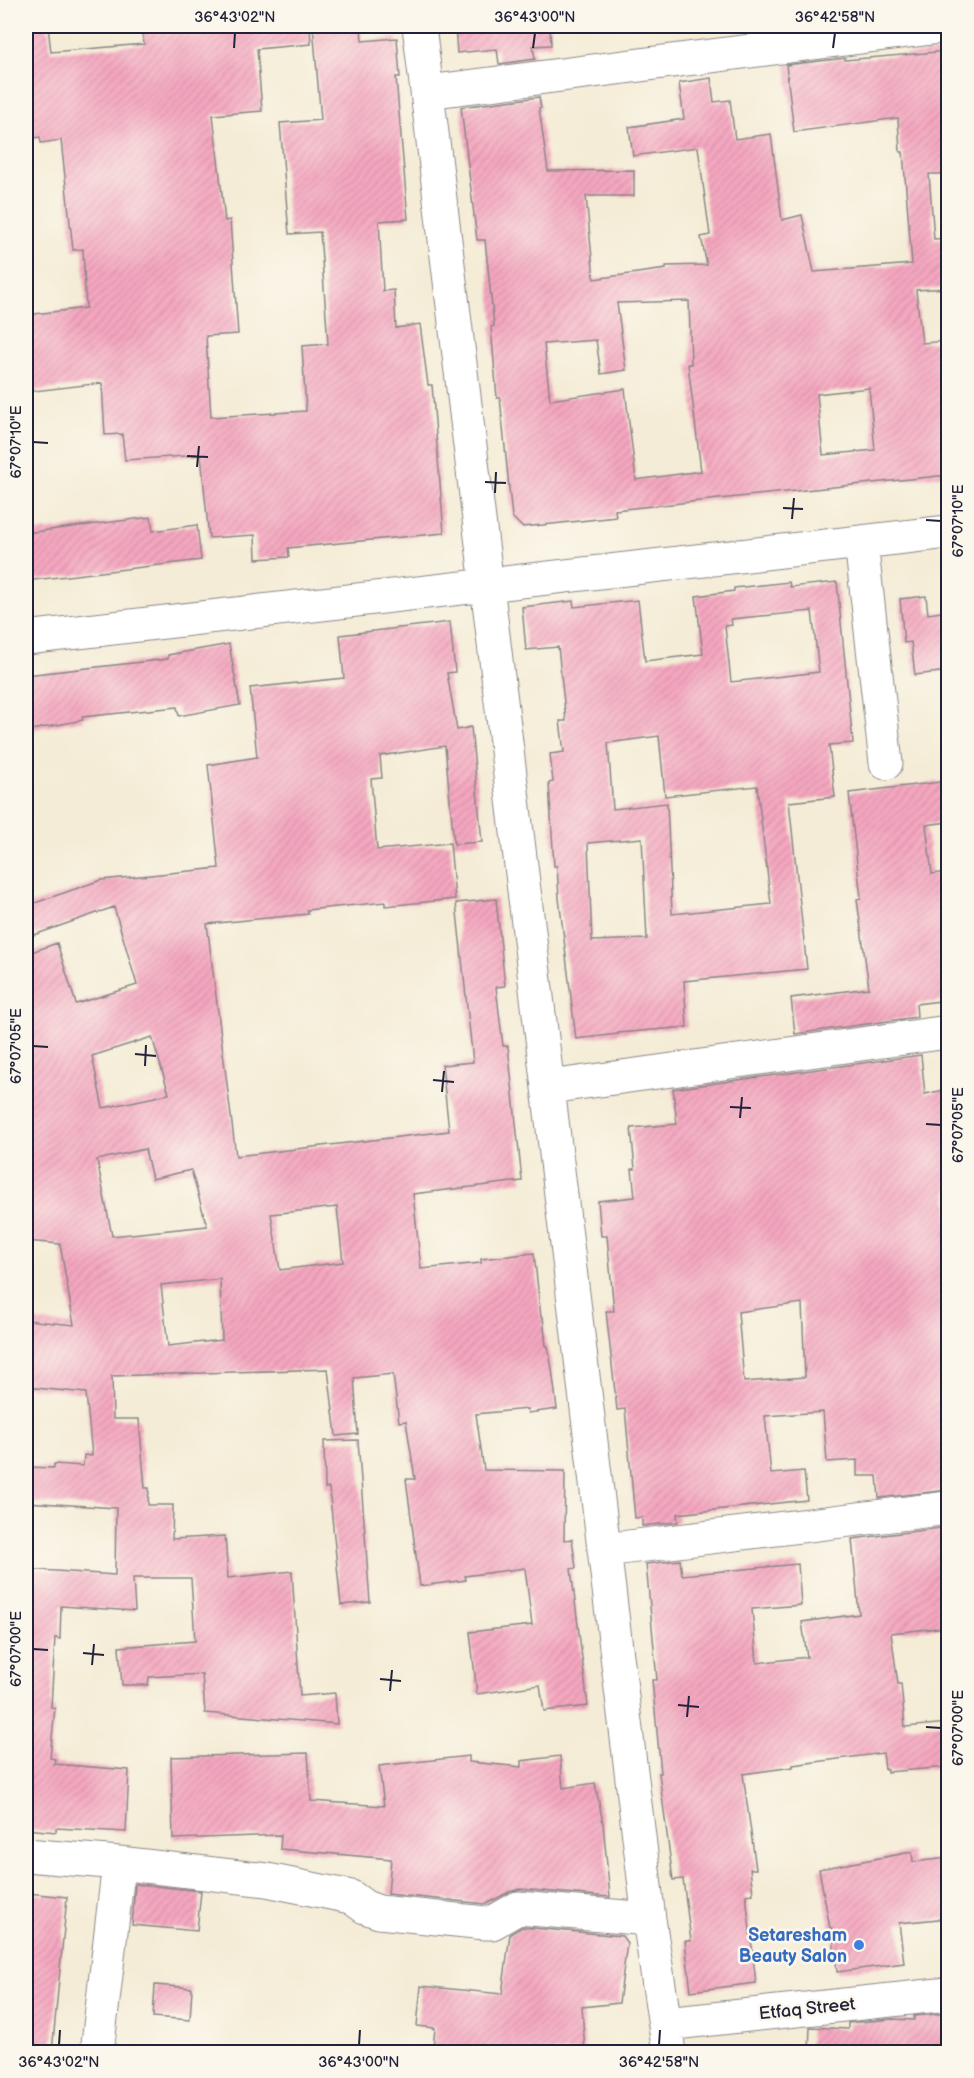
<svg xmlns="http://www.w3.org/2000/svg" width="974" height="2078" font-family="'Balsamiq Sans',sans-serif">
  <style>
    .building { fill: url(#building-hatch); fill-rule: evenodd }
    .lines { fill: none; stroke-linecap: round; stroke-linejoin: round }
    .minor-casing { stroke: #8b8788; stroke-width: 35 }
    .minor { stroke: #fff; stroke-width: 33 }
    .ticks { fill: none; stroke: #22223b; stroke-width: 2 }
    .shop-dot { fill: #3f7fe0; stroke: #fbf7ec; stroke-width: 2 }
    .labels { text-anchor: middle; dominant-baseline: central; stroke-width: 5; stroke-linejoin: round; paint-order: stroke }
    .shop-label { font-size: 18px; font-weight: bold; fill: #366cbe; stroke: #fbf7ec; text-anchor: end }
    .street-label { font-size: 18px; fill: #22223b; stroke: #fbf7ec }
    .neatline { fill: none; stroke: #22223b; stroke-width: 2 }
    .ticks-label { font-size: 15px; text-anchor: middle; fill: #22223b }
  </style>
  <defs>
    <pattern id="building-hatch" width="6" height="6" patternUnits="userSpaceOnUse" patternTransform="scale(1.5)"><rect width="6" height="6" fill="#f5a7c0"/><path d="M-1 1l2-2M0 6l6-6M5 7l2-2" fill="none" stroke="#d28fa6"/></pattern>
  </defs>
  <rect width="100%" height="100%" fill="#fbf7ec"/>
  <filter id="ink" filterUnits="userSpaceOnUse"><feTurbulence type="fractalNoise" baseFrequency=".0167" numOctaves="2"/><feDisplacementMap in="SourceGraphic" scale="12" xChannelSelector="R" yChannelSelector="G"/><feConvolveMatrix kernelMatrix="1 2 1 2 8 2 1 2 1" color-interpolation-filters="sRGB"/></filter>
  <filter id="wash" filterUnits="userSpaceOnUse"><feTurbulence type="fractalNoise" baseFrequency=".008" numOctaves="4" result="noise"/><feDisplacementMap in="SourceGraphic" scale="24" xChannelSelector="R" yChannelSelector="G"/><feGaussianBlur stdDeviation="1.35" result="paint"/><feColorMatrix in="noise" values="0 0 0 0 0 0 0 0 0 0 0 0 0 0 0 0 0 1.4 0 .05"/><feComposite in="paint" operator="in"/></filter>
  <g filter="url(#wash)">
    <rect width="100%" height="100%" fill="#f4ecd6"/>
    <g id="blocks">
      <path class="building" d="M26,26h22l3,26 93,-8 -2,-18h168l1,18 -54,5 5,62 -49,4 12,106 5,-1 8,114 -32,2 5,81 95,-6 -4,-65 26,-2 -8,-112 -31,2 -9,-111 41,-3 -8,-94h48l1,15 35,-3 3,39h-4l12,142 -29,2 4,70 11,-1 2,38 24,-4 8,61h4l12,148 -156,15 1,9 -33,2 -1,-24 -46,3 -8,-83 -76,5 -3,-26 -17,1 -3,-52 -76,9v-77l60,-7 -3,-59 -10,1 -12,-110 -20,3 -1,-6 -14,2z
        M455,26h95l1,19 -18,1 2,13 -36,5 -2,-15 -40,4z
        M948,51v123h-19l5,65 14,-1v50l-32,2 6,53 26,-2v134l-333,35 1,7 -73,8 -21,2 -10,-10 -12,-119h-3l-6,-71 3,-1 -9,-86h-8l-16,-133 78,-10 2,11h-2l9,63 86,-1v26h-48l8,83 72,-10v-3l41,-1 -6,-28 9,-2 -12,-88 -65,9 -4,-29 55,-8 -5,-36 32,-5 3,24 16,-2 5,39 36,-5 11,86 20,-5 12,57 98,-8 -9,-112h-3l-2,-34 -104,14 -8,-67 59,-7v2zM689,301l2,63h-3l13,107 -65,9 -11,-91 -75,11 -6,-56 52,-4 5,34 25,-4 -9,-67zM869,388l6,62 -52,5 -6,-61z
        M151,517l2,14 44,-6 4,35 -175,21v-48z
        M789,582l1,5 47,-5 16,161 -24,2 6,52 -46,5 18,167 -123,12 3,46 -69,6v1l-42,5 -17,-141 -2,-32h-3l-5,-83 4,-1 -3,-28 14,-2 -4,-31h6l-8,-74 -32,3 -4,-43 51,-6 1,6 64,-7 7,61 58,-7 -7,-58 38,-5v-3zM812,611l7,61 -88,10 -6,-56 7,-1 -1,-6zM659,736l6,60 92,-10 14,118 -99,10 -5,-111 -54,6 -5,-66zM642,838l5,101 -55,2 -4,-98z
        M926,596l2,18 20,-3v60l-33,4 -4,-33 -7,1 -4,-44z
        M450,622l5,50 -8,1 10,57 14,-3 11,115 -28,2 -9,-98 -65,10 2,22 -11,1 6,71 73,-7 5,56 -70,7v-4l-78,8 1,4 -101,10 29,232 213,-25 -7,-66 31,-3 -17,-159 40,-4 9,87 -9,1 7,59h5l14,135 -109,13 8,75 60,-6v-4l53,-6 7,64h2l3,29h2l4,23 5,40 -29,4 -1,-4 -51,5 8,56 81,1 -1,69 8,-1 4,29 -5,1 17,137 -44,5 -4,-26 -63,9 -7,-62 62,-7 -7,-57 -60,8 1,4 -46,6 -14,-107h9l-9,-58 -7,1 -6,-48 -39,4 4,56 -22,2 -8,-67 -216,7 1,43h26l6,69h4l-1,17h25l-1,34 53,-3 3,42 64,-7 8,125 35,-3 2,31 -132,-11 -3,-39 -53,3 -1,8h-26l-3,-38 76,-6 -4,-63h-58l2,33 -74,-5 -1,33 -5,-1 -4,69 4,1 -5,50 5,1 -1,5 75,6 -3,62 -70,-4v4l-30,-3v-260l89,6 1,-67 -90,-6v-35l28,1v-4l29,2 1,-11 8,1 -6,-63 -60,-6v-67l48,5 -14,-81 -34,-3v-287l31,-11 19,61 61,-19 -23,-78 -80,28 -8,-29 75,-26 118,-12 -11,-103 49,-8 -7,-69 94,-10 -4,-43zM152,1037l17,57 -66,14 -11,-52zM145,1149l7,30 39,-9 16,56 -95,10 -15,-76zM337,1207l6,55 -63,8 -9,-56zM220,1279l2,61 -54,6 -7,-61z
        M229,644l11,61 -61,11 -2,-9 -95,10 1,3 -57,11v-56l142,-16v-4z
        M948,781v41l-22,3 6,49 16,-2v128l-32,4 1,13 -122,17 -4,-36 78,-10 -12,-89 4,-1 -12,-105z
        M921,1055l4,39 23,-5v401l-69,8 -2,-22h-20v-16l-30,2 -4,-50 -58,4 6,58 33,-3 3,29 -130,14 1,8 -36,4v-9l-7,1 -10,-109 -8,1 -11,-99h8l-7,-75h-6l-3,-35 37,-4 -3,-28h3l-4,-41 46,-4 -4,-35zM802,1303l3,74 -61,5 -6,-70z
        M358,1440l12,162 -29,3 -12,-117h-4l-1,-47z
        M948,1527v100l-57,6 7,51h3l4,43 43,-4v44l-61,5v-3h-2l-2,-16 -90,12v2l-50,7 13,95h-6l3,25 -7,1 10,88 -65,8 -6,-50h6l-8,-62 -10,1 -14,-107h2l-9,-93h5l-11,-116 34,-4 2,15 116,-11 3,41 -49,4 5,54 50,-6 -5,-35 57,-8 -7,-75z
        M308,1753l3,48 73,5 -5,-40 90,-10v6l52,5v-6l39,-5 3,32 32,-5 8,40 7,74 -90,-8 -11,3 -23,12 -98,-10 3,-35 -111,-10 1,-14 -108,4 -2,-82z
        M912,1852l1,10 35,-4v60l-49,5 5,40 -67,9 -5,-44h-2l-11,-59z
        M135,1884l66,7 -4,40 -65,-6z
        M27,1893l40,4 -15,155h-26v-137z
        M522,1927l100,9 5,7 -8,60 -37,4 3,45h-105l-47,-4 2,-20 -18,-2 4,-40 81,8 8,-60z
        M155,1985l37,3 -2,32 -37,-3z
        M948,2013v39h-139l1,-25 38,2v-6l44,-4 22,1v-4z"/>
    </g>
  </g>
  <g filter="url(#ink)">
    <use href="#blocks" fill-opacity="0" stroke="#8b8788" stroke-width="1.5"/>
    <g class="lines">
      <g class="minor-casing">
        <path id="minor" d="M419,26l230,1893 20,133
          M427,92l521,-66
          M861,542l25,221
          M26,638l922,-106
          M549,1087l399,-55
          M604,1550l344,-42
          M26,1855l93,8 148,17 84,17 14,10 14,5 106,11h7l26,-15 131,11
          M665,2024l283,-30
          M97,2052l22,-189"/>
      </g>
      <use href="#minor" class="minor"/>
    </g>
  </g>
  <path class="ticks" d="M234,48l1,-15M533,48l2,-15M833,48l2,-15M33,442l15,1M187,456l21,1M197,467l2,-21M485,482l21,1M495,493l1,-21M783,508l20,1M792,519l2,-21M926,520l15,1M33,1046l15,1M135,1054l21,2M145,1066l1,-21M433,1080l21,2M442,1092l2,-21M730,1107l21,1M740,1118l2,-21M926,1124l15,1M33,1649l15,1M83,1653l21,2M92,1665l2,-21M380,1679l21,2M390,1691l2,-21M678,1705l21,2M687,1717l2,-21M926,1727l15,1M59,2045l1,-15M359,2045l1,-15M659,2045l1,-15"/>
  <circle class="shop-dot" cx="859" cy="1945" r="6"/>
  <g class="labels">
    <g class="shop-label">
      <text x="847" y="1935">Setaresham<tspan x="847" dy="21">Beauty Salon</tspan></text>
    </g>
    <g class="street-label">
      <text transform="translate(807 2009) rotate(-6)">Etfaq Street</text>
    </g>
  </g>
  <rect width="974" height="2078" fill="none" stroke="#fbf7ec" stroke-width="66"/>
  <rect x="33" y="33" width="908" height="2012" class="neatline"/>
  <g class="ticks-label">
    <text x="235" y="22">36°43'02"N</text>
    <text x="535" y="22">36°43'00"N</text>
    <text x="835" y="22">36°42'58"N</text>
    <text transform="translate(16 442) rotate(-90)" y="5">67°07'10"E</text>
    <text transform="translate(958 521) rotate(-90)" y="5">67°07'10"E</text>
    <text transform="translate(16 1046) rotate(-90)" y="5">67°07'05"E</text>
    <text transform="translate(958 1125) rotate(-90)" y="5">67°07'05"E</text>
    <text transform="translate(16 1649) rotate(-90)" y="5">67°07'00"E</text>
    <text transform="translate(958 1728) rotate(-90)" y="5">67°07'00"E</text>
    <text x="59" y="2067">36°43'02"N</text>
    <text x="359" y="2067">36°43'00"N</text>
    <text x="659" y="2067">36°42'58"N</text>
  </g>
</svg>
